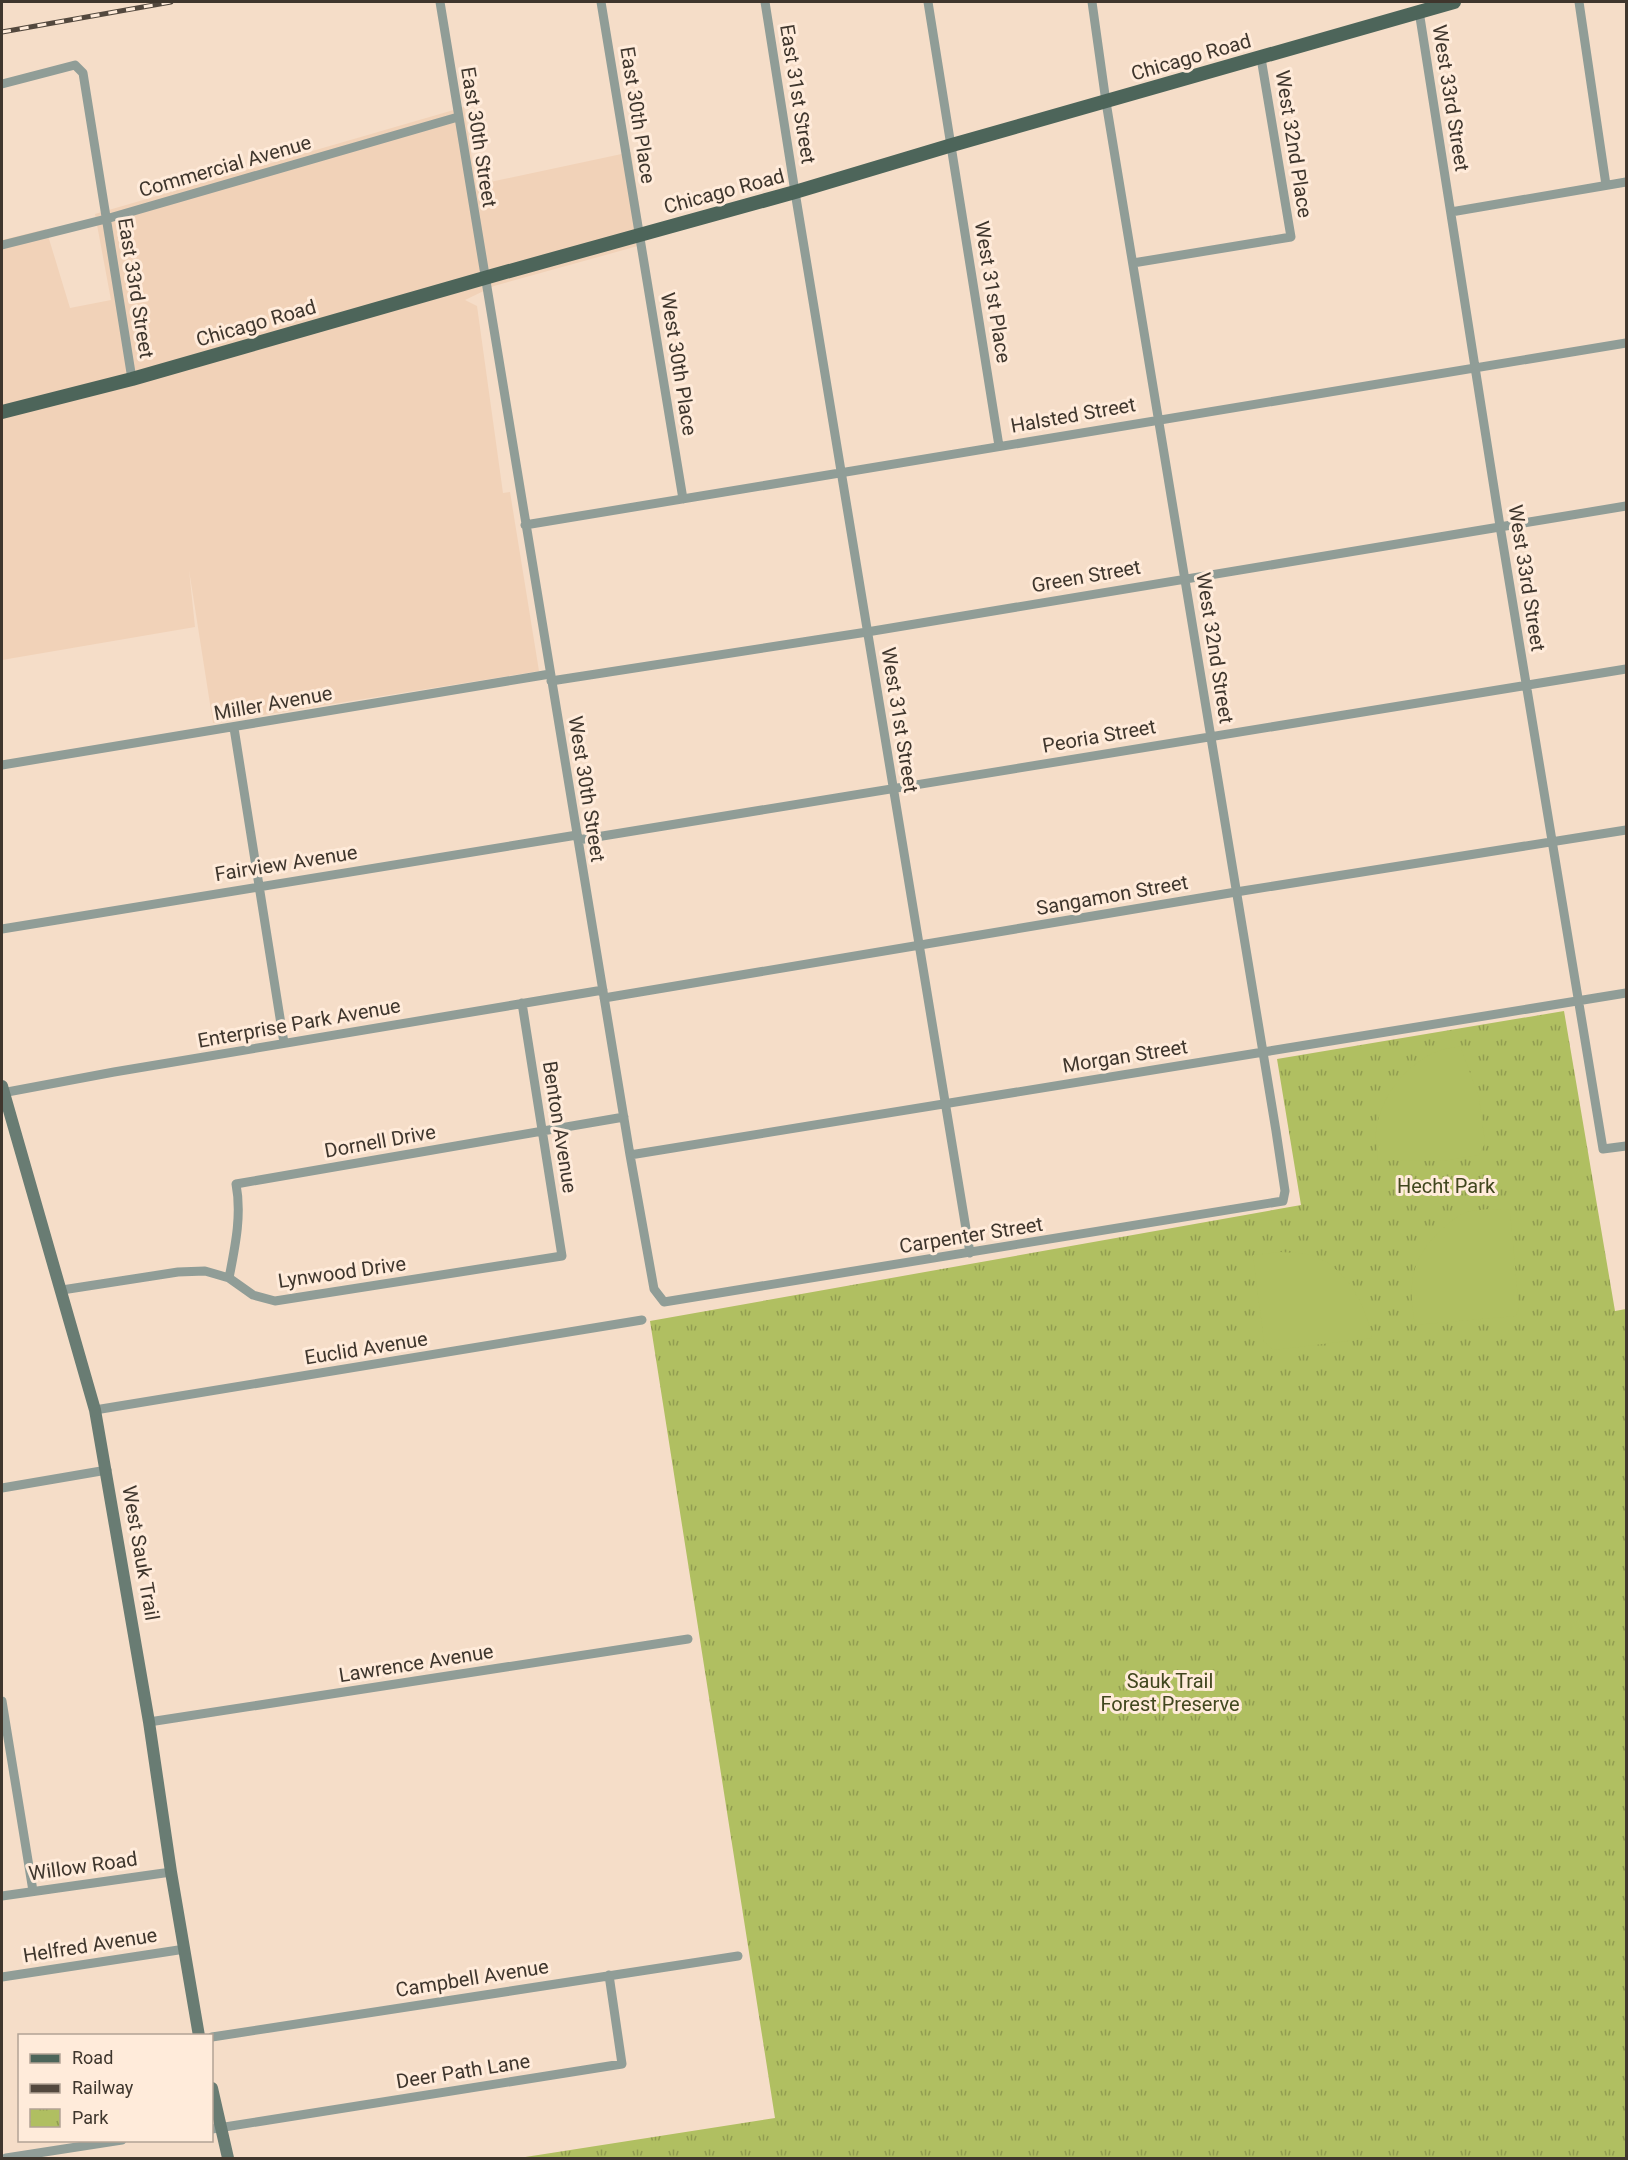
<svg xmlns="http://www.w3.org/2000/svg" width="1628" height="2160" font-family="Roboto,sans-serif">
  <style>
    .built { fill: #f1d2b8 }
    .park { fill: url(#park-tufts) }
    .pitch { fill: #b0bf61 }
    .lines { fill: none; stroke-linecap: round; stroke-linejoin: round }
    .street { stroke: #909d97; stroke-width: 9 }
    .secondary { stroke: #697c73; stroke-width: 12 }
    .primary { stroke: #4d655a; stroke-width: 14 }
    .rail-casing { stroke: #53483e; stroke-width: 5 }
    .rail { stroke: #ffebda; stroke-width: 3; stroke-dasharray: 9; stroke-linecap: butt }
    .labels { text-anchor: middle; dominant-baseline: central; stroke-width: 6; stroke-linejoin: round; paint-order: stroke }
    .street-label { font-size: 20px; fill: #3f362d; stroke: #ffebda }
    .park-label { font-size: 20px; fill: #41471e; stroke: #ffebda }
  </style>
  <defs>
    <pattern id="park-tufts" width="24" height="20" patternUnits="userSpaceOnUse" patternTransform="scale(1.5)"><rect width="24" height="20" fill="#b0bf61"/><path d="M3 7l-1-3M5 7V3M7 7l1-3M15 17l-1-3M17 17v-4M19 17l1-3" fill="none" stroke="#919c50"/></pattern>
  </defs>
  <rect width="100%" height="100%" fill="#f5ddc8"/>
  <path class="built" d="M464,107l12,78 155,-33 14,92 -151,42 -29,14 12,6 26,187 7,-1 29,179 -326,52 -24,-153 6,57 -193,33v-420l44,-11 24,79 41,-8 -16,-86z"/>
  <path class="park" d="M1564,1011l51,300 11,-2v849h-1107l256,-40 -125,-797 651,-116 -24,-146z"/>
  <path class="pitch" d="M1460,1046l19,51 6,46 -6,12 -36,6 -65,-1c0,-9 -3,-19 -2,-28 4,-34 27,-64 57,-79 8,-4 19,-5 27,-7z
    M1490,1209l20,1 9,99 -4,7 -100,9c-7,-40 -5,-65 25,-94 8,-8 17,-15 27,-19 7,-2 16,-2 23,-3z
    M1280,1252c11,1 24,0 34,4 33,13 52,49 58,82l-98,12 -10,-8 -11,-87z"/>
  <g class="lines">
    <path class="street" d="M440,2l190,1153 24,134 10,13 619,-101 2,-10 -9,-60 -170,-1029 -14,-100
      M601,2l82,497
      M765,2l30,190 175,1061
      M928,2l71,444
      M1579,2l27,183
      M1419,11l81,515 103,623 23,-3
      M2,84l73,-19 8,8 49,306
      M1451,212l175,-30
      M2,245l104,-26 352,-102
      M1133,263l158,-26 -30,-179
      M525,525l1101,-182
      M551,681l316,-49 759,-126
      M234,728l50,315
      M2,765l548,-91
      M578,840l1048,-171
      M2,929l575,-94
      M604,998l632,-106 390,-62
      M2,1093l112,-21 489,-82
      M630,1155l996,-162
      M229,1278c6,-31 13,-63 7,-94l388,-67
      M62,1290l116,-18 27,-1 24,7 24,17 22,6 287,-45 -40,-253
      M95,1410l547,-90
      M2,1488l105,-18
      M2,1701l31,190
      M149,1722l539,-83
      M2,1896l169,-24
      M2,1977l183,-28
      M212,2037l526,-81
      M212,2129l410,-65 -13,-89
      M6,2158l116,-18"/>
    <path class="secondary" d="M2,1086l93,324 54,312 22,150 28,164
      M212,2088l16,70"/>
    <path class="primary" d="M2,412l130,-33 363,-104 300,-83 157,-47 502,-143"/>
    <g class="rail-casing">
      <path id="rail" d="M2,32l169,-30"/>
    </g>
    <use href="#rail" class="rail"/>
  </g>
  <g class="labels">
    <g class="street-label">
      <text transform="translate(1191 57) rotate(-16)">Chicago Road</text>
      <text transform="translate(798 94) rotate(81)">East 31st Street</text>
      <text transform="translate(1451 98) rotate(81)">West 33rd Street</text>
      <text transform="translate(638 115) rotate(81)">East 30th Place</text>
      <text transform="translate(479 137) rotate(81)">East 30th Street</text>
      <text transform="translate(1294 144) rotate(81)">West 32nd Place</text>
      <text transform="translate(225 166) rotate(-16)">Commercial Avenue</text>
      <text transform="translate(724 191) rotate(-15)">Chicago Road</text>
      <text transform="translate(136 288) rotate(81)">East 33rd Street</text>
      <text transform="translate(993 292) rotate(81)">West 31st Place</text>
      <text transform="translate(256 323) rotate(-16)">Chicago Road</text>
      <text transform="translate(679 364) rotate(81)">West 30th Place</text>
      <text transform="translate(1073 415) rotate(-10)">Halsted Street</text>
      <text transform="translate(1086 576) rotate(-10)">Green Street</text>
      <text transform="translate(1527 578) rotate(81)">West 33rd Street</text>
      <text transform="translate(1215 648) rotate(81)">West 32nd Street</text>
      <text transform="translate(273 703) rotate(-10)">Miller Avenue</text>
      <text transform="translate(900 720) rotate(81)">West 31st Street</text>
      <text transform="translate(1099 736) rotate(-10)">Peoria Street</text>
      <text transform="translate(587 789) rotate(81)">West 30th Street</text>
      <text transform="translate(286 863) rotate(-9)">Fairview Avenue</text>
      <text transform="translate(1112 895) rotate(-10)">Sangamon Street</text>
      <text transform="translate(299 1023) rotate(-10)">Enterprise Park Avenue</text>
      <text transform="translate(1125 1056) rotate(-9)">Morgan Street</text>
      <text transform="translate(560 1127) rotate(81)">Benton Avenue</text>
      <text transform="translate(380 1141) rotate(-10)">Dornell Drive</text>
      <text transform="translate(971 1235) rotate(-9)">Carpenter Street</text>
      <text transform="translate(342 1272) rotate(-8)">Lynwood Drive</text>
      <text transform="translate(366 1348) rotate(-9)">Euclid Avenue</text>
      <text transform="translate(141 1553) rotate(80)">West Sauk Trail</text>
      <text transform="translate(416 1663) rotate(-9)">Lawrence Avenue</text>
      <text transform="translate(83 1866) rotate(-8)">Willow Road</text>
      <text transform="translate(90 1945) rotate(-9)">Helfred Avenue</text>
      <text transform="translate(472 1978) rotate(-9)">Campbell Avenue</text>
      <text transform="translate(463 2071) rotate(-9)">Deer Path Lane</text>
    </g>
    <g class="park-label">
      <text x="1446" y="1186">Hecht Park</text>
      <text x="1170" y="1681">Sauk Trail<tspan x="1170" dy="23">Forest Preserve</tspan></text>
    </g>
  </g>
  <rect width="1628" height="2160" fill="none" stroke="#3f362d" stroke-width="6"/>
  <rect x="18" y="2034" width="195" height="108" fill="#ffebda" stroke="#b2a395" stroke-width="1.5"/>
  <rect x="30" y="2054" width="30" height="9" fill="#4d655a" stroke="#b2a395" stroke-width="1.5"/>
  <text x="72" y="2064" font-size="18" fill="#3f362d">Road</text>
  <rect x="30" y="2084" width="30" height="9" fill="#53483e" stroke="#b2a395" stroke-width="1.5"/>
  <text x="72" y="2094" font-size="18" fill="#3f362d">Railway</text>
  <rect x="30" y="2109" width="30" height="18" fill="url(#park-tufts)" stroke="#b2a395" stroke-width="1.5"/>
  <text x="72" y="2124" font-size="18" fill="#3f362d">Park</text>
</svg>
